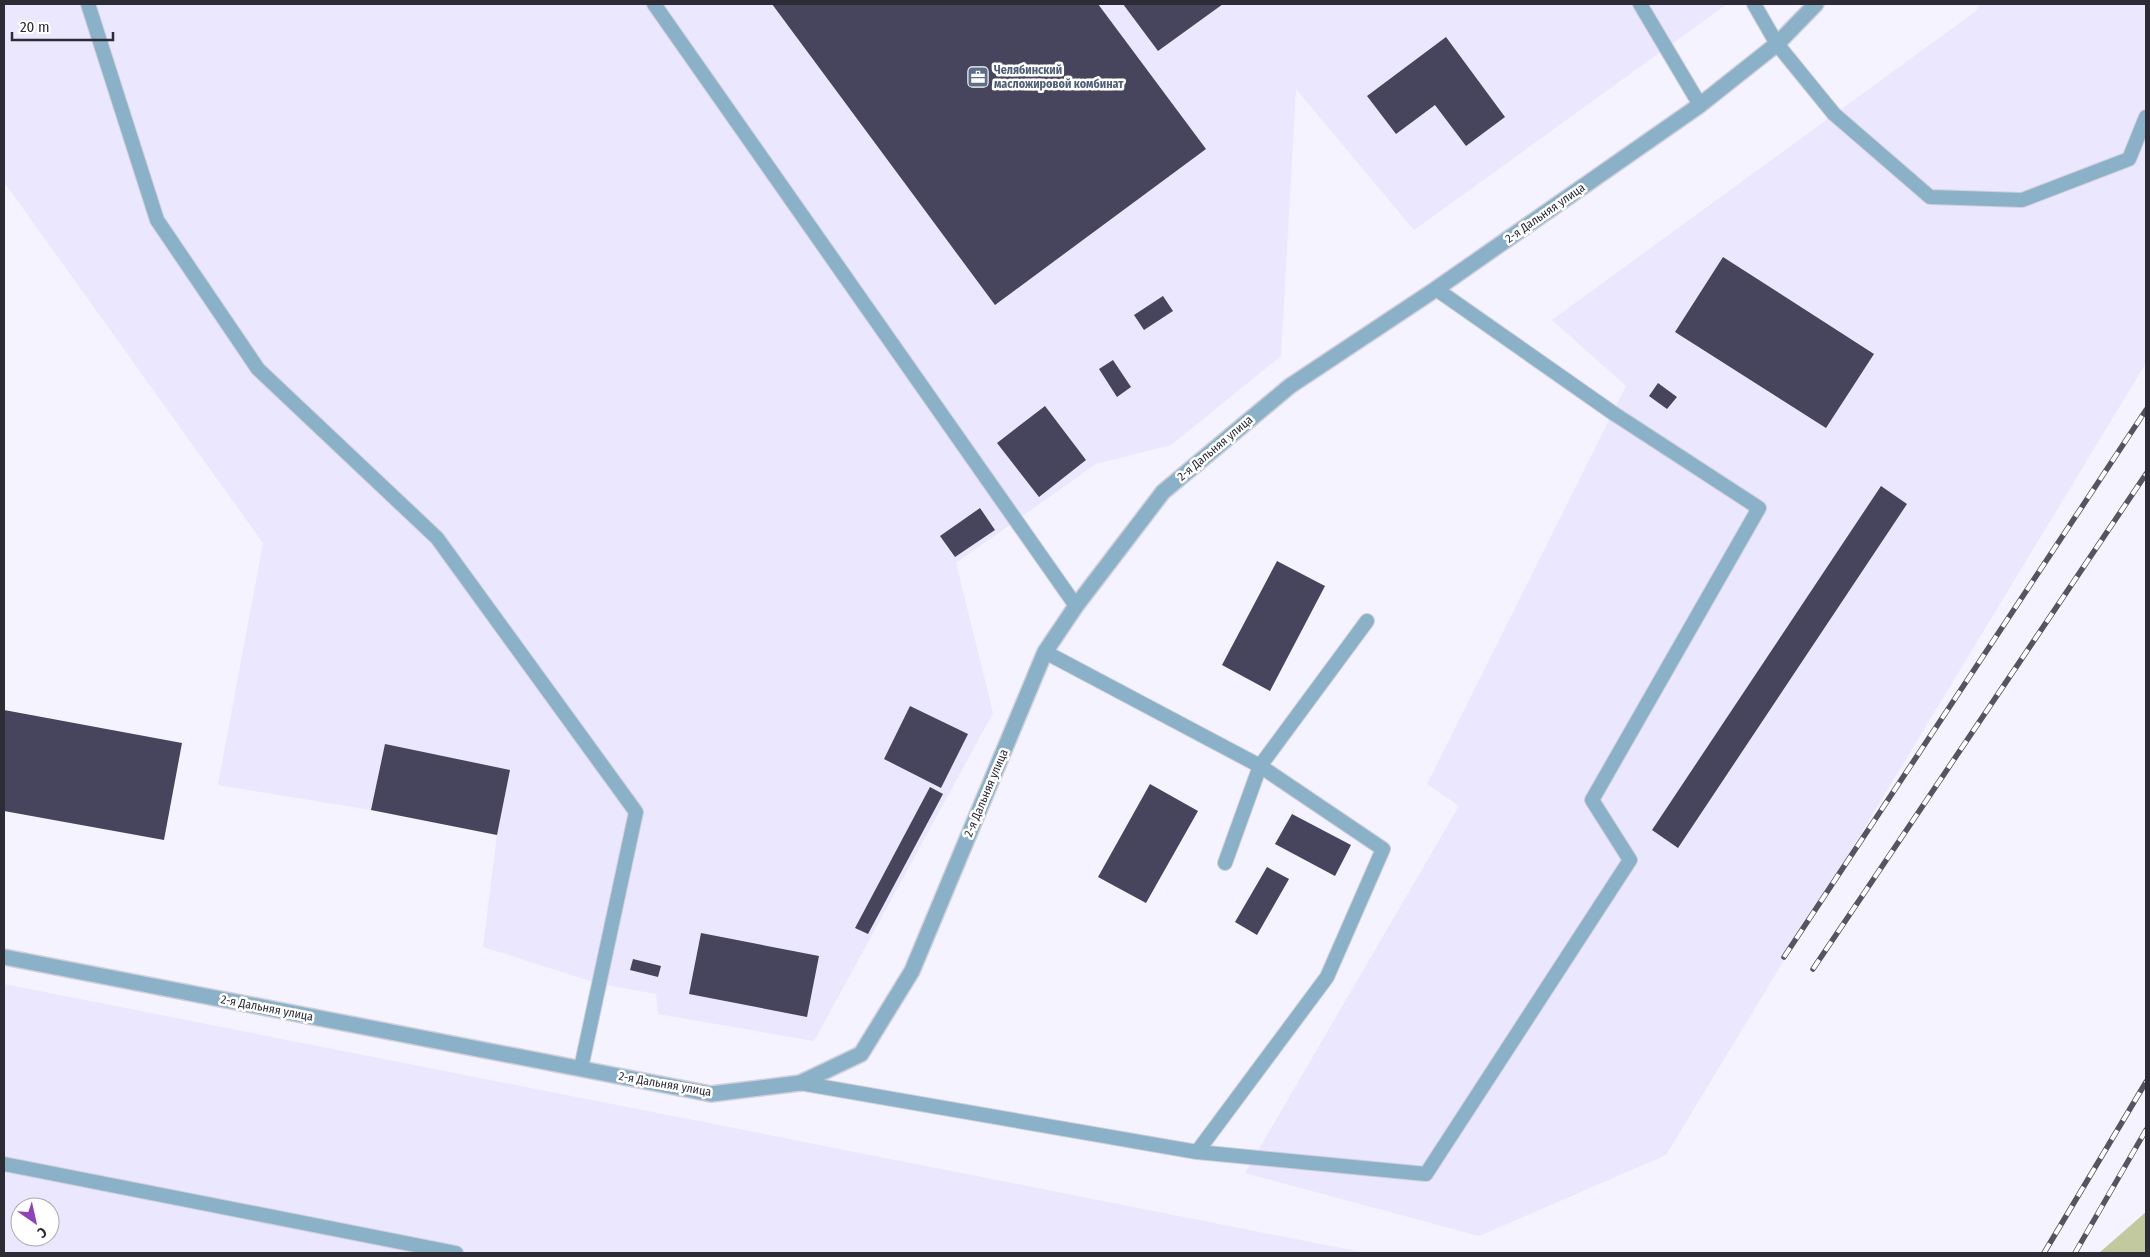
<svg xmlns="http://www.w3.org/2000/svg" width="2150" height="1257" font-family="'Fira Sans Condensed',sans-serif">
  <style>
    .built { fill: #eae7fe; fill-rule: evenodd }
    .forest { fill: #c2c99f }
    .building { fill: #47445d }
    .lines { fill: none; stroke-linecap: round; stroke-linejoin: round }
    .lane-casing { stroke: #d0cfdb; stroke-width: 16 }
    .street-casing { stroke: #d0cfdb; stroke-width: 18 }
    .lane { stroke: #8bb1c8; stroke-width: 14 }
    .street { stroke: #8bb1c8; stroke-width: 15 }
    .rail-casing { stroke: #55545f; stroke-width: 5.5 }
    .rail { stroke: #fff; stroke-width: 4; stroke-dasharray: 11; stroke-linecap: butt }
    .labels { text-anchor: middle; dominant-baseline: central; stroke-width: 5; stroke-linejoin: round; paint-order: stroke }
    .service-label { font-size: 12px; font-weight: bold; fill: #4e5e75; stroke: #fff; text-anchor: start }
    .street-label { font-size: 12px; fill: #2c2b36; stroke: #fff }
  </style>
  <rect width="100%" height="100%" fill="#f4f3ff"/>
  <path class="built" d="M4,4h1723l-313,226 -118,-141 -15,267 -110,89 -75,19 -140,99 37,150 -179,328 -156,-27 -2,-20 -56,-10 -117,-37 14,-112 -126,-25 -153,-25 45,-242 -259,-361z
    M1980,4h166v359l-480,792 -187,81 -234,-63 214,-367 -32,-22 199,-398 -74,-66 424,-309z
    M4,984l1362,269h-1362zM20,1207h30v30h-30z"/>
  <path class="forest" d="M2146,1212v41h-47z"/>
  <path class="building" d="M772,4h326l108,145 -211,156z
    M1123,4h100l-65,47z
    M1446,37l59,80 -39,29 -31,-41 -39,29 -29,-38z
    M1723,257l151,97 -48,74 -151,-96z
    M1163,296l10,15 -29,19 -10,-15z
    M1113,360l18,27 -14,10 -18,-28z
    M1658,383l19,14 -10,12 -18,-13z
    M1045,406l41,54 -47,37 -42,-54z
    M1881,486l26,18 -229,344 -26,-18z
    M980,508l15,22 -40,27 -15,-21z
    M1277,561l48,25 -55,105 -48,-26z
    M910,706l58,28 -27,54 -57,-29z
    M4,710l178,33 -18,97 -160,-29z
    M385,744l125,26 -13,65 -126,-25z
    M1150,784l48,27 -52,92 -48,-26z
    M930,787l13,7 -75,140 -13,-6z
    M1292,814l59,31 -16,31 -60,-32z
    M1267,867l22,12 -32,56 -22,-13z
    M701,933l118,23 -12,61 -118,-23z
    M633,959l28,7 -3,11 -28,-7z"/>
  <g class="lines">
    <g class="lane-casing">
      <path id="lane" d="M88,4l69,216 101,149 179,169 199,274 -55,256
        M654,4l422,602
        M1640,4l60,101
        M1754,4l23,40 57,70 96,83 92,3 107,-41 17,-42
        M1045,652l215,114 123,83 -56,128 -130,175
        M1225,863l35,-97 107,-145
        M800,1083l397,69 229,22 204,-314 -38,-60 167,-292 -146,-95 -177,-124
        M4,1164l452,89"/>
    </g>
    <g class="street-casing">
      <path id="street" d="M4,957l707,137 89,-11 61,-29 51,-83 133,-319 31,-46 87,-114 127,-106 146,-97 264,-184 77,-61 39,-40"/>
    </g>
    <use href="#lane" class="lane"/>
    <use href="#street" class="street"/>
    <g class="rail-casing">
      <path id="rail" d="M1784,957l362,-547
        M1813,969l333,-495
        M2044,1253l102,-171
        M2075,1253l71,-123"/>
    </g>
    <use href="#rail" class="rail"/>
  </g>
  <defs>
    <g id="office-square" transform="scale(1.125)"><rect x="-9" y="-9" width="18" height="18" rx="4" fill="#5c6f8a" stroke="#fff"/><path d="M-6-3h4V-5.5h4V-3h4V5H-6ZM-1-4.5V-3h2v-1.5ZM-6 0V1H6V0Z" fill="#fff"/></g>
  </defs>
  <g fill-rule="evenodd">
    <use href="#office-square" x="978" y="77"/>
  </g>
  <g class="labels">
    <g class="service-label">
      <text x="994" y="70">Челябинский<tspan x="994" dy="14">масложировой комбинат</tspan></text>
    </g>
    <g class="street-label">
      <text transform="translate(1545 213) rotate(-35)">2-я Дальняя улица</text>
      <text transform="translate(1215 448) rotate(-40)">2-я Дальняя улица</text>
      <text transform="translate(986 793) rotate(-67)">2-я Дальняя улица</text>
      <text transform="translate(267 1008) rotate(11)">2-я Дальняя улица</text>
      <text transform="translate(665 1084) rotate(10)">2-я Дальняя улица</text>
    </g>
  </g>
  <rect width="2150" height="1257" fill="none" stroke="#2c2b36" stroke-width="10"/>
  <g transform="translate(35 1222) rotate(146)"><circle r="24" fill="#ffffff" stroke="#abaaaf"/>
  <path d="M0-4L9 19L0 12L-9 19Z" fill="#8e44b6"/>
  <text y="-8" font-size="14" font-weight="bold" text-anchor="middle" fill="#2c2b36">С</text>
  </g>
  <path d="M12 32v8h101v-8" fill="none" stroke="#2c2b36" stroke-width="2.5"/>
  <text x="20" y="32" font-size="15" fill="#2c2b36" stroke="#ffffff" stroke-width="4" paint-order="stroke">20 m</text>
</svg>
